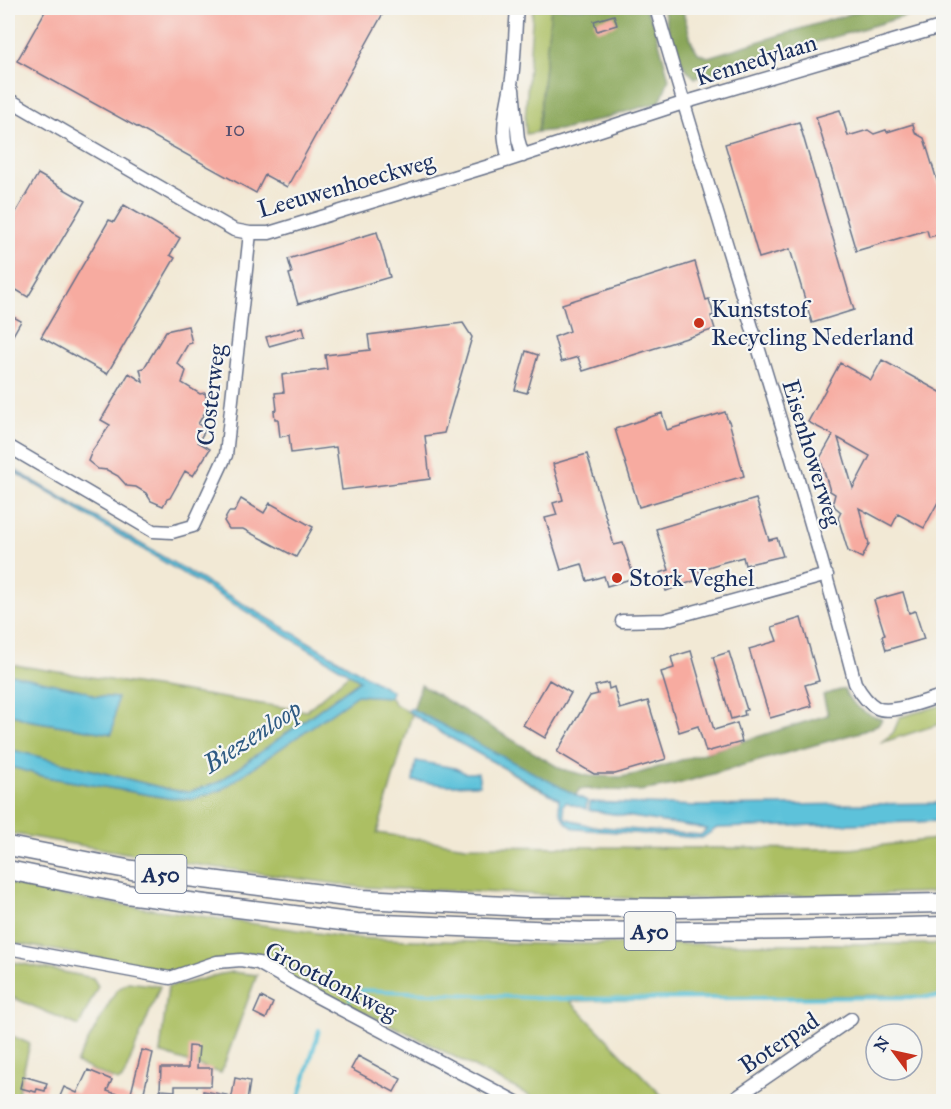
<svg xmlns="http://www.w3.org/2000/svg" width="951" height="1109" font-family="'IM FELL Great Primer',serif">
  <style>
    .green { fill: #acbf63; stroke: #647760; stroke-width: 1.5 }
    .forest { fill: #89a659; stroke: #526a5c; stroke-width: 1.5 }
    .water { fill: #5dc2da; stroke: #3c789c; stroke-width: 1.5 }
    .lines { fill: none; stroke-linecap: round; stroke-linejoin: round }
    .stream { stroke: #5dc2da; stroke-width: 4 }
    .building { fill: #f7aba0; fill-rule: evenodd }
    .minor-casing { stroke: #667088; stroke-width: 15 }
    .highway-casing { stroke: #667088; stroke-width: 21 }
    .minor { stroke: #fff; stroke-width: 12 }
    .highway { stroke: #fff; stroke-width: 18 }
    .poi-dot { fill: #c8321e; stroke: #f6f6f2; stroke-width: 2 }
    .labels { text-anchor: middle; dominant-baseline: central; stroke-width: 4.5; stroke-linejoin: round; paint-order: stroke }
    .number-label { font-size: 21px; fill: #524e6e }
    .shield { fill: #f6f6f2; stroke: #5d6b8a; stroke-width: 1.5 }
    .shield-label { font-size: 22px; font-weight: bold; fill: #1b2f5e }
    .street-label { font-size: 24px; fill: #1b2f5e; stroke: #f6f6f2 }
    .poi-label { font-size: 24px; fill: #1b2f5e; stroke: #f6f6f2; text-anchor: start }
    .water-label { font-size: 26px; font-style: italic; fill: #2f5b83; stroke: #f6f6f2 }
  </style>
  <rect width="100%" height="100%" fill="#f6f6f2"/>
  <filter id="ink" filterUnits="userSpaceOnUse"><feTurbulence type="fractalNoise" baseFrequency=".0167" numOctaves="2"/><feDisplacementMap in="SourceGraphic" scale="12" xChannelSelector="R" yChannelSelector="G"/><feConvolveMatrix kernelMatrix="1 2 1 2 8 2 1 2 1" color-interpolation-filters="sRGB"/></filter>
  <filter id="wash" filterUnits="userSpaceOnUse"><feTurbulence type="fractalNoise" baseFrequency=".008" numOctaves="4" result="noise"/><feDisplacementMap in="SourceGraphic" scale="24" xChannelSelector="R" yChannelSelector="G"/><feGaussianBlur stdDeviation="1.35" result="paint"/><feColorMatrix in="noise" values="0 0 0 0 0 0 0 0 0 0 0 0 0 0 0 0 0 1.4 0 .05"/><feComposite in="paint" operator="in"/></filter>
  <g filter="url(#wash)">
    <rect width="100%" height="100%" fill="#f2e9d5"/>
    <path class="green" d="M533,8h18l-13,124 -12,2 -1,-13z
      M8,664l298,47 44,-38 10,7 -141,102 -30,10 -18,-2 -163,-41v-36l19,7 84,14 5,-36 -22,-2 -9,-5 -75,-16 -2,9z
      M357,695l33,2 5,7 17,10 -35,119 89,13 385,3 92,-11v54l-275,8 -308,-13 -169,-23 -183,-31v-67l38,11 122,21 25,1 28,-9z
      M943,705v18l-63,20 13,-10 7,-16z
      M8,883l54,13 290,42 184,6h407v53l-59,-2 -314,6 97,100h-127l-124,-64 -69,-33 -36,-15 -52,-28 -82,11 -17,-1 -4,-3 -148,-26z
      M8,961l85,17 5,8 -19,40 -65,-28 -6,12z
      M232,972l25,3 -36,98 -61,-20 8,-67c22,-1 42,-11 64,-14z
      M128,982l32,4 -36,90 -3,4 -3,1 -42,-18 40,-72z
      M8,1034l22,10 -14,57h-8z"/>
    <path class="forest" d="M551,8h93l10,15 15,56 -9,23 -93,27 -29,3z
      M663,8h19l10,35 6,10 10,4 161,-49h64l-238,70c-21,-17 -25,-45 -32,-70z
      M421,685l140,84 28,7 32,1 15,-3 192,-59 -5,-20 21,-6c5,15 24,27 38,30l-3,5 -15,7 -190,54 -34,6 -60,-2 -4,5 -4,10 -36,-17 -124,-73z"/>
    <path class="water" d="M8,466l384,225 -2,6 -33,-2 -136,95 -28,9 -25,-1 -122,-21 -38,-11v-17l163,41 18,2 30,-10 141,-102 -352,-212z
      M10,674l75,17 9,5 23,2 -5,36 -85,-14 -19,-7v-29z
      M410,708l177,93 -1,8 -20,-7 -3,3 2,13 25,8 111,9 6,-6 -118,-19 1,-8 107,4 246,-3v18l-226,7 -15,10 -126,-9c-13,-6 -18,-16 -17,-30l-119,-67 -32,-21z
      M416,761l39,7 10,5h13l2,12h-33l-34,-4z"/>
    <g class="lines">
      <path class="stream" d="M350,999l13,-9 194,9 387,-2
        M298,1102l21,-72"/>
    </g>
    <g id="blocks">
      <path class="building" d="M47,8h339l-99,179 -22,-12 -9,18 -239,-132z
        M614,15l3,10 -20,6 -3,-10z
        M840,110l8,26 20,-6 6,4 12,-4 1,2 26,-8 2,9 9,5 20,65v30l-15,4 -2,-7 -71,21 -40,-134z
        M799,122l55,188 -42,13 -22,-74 -31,9 -34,-114z
        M38,174l47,27 -57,96 -20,-12v-59z
        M124,205l56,33 -10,17 5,3 -68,116 -66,-37 68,-117 5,2z
        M377,232l13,45 -92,27 -9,-30 3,-1 -4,-14z
        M695,262l11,38 3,-1 5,16 -3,1 4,13 -132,42 -5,-14 -17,5 -7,-25 16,-6 -8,-27z
        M8,314l13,7 -13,23z
        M463,323l9,14 -28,96 -19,3 5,43 -88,11 -6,-43 -45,6 -2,-18 -9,2 -2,-18h-3l-1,-8 3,-1 -2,-17 9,-1 -2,-17 45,-6 -2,-14 45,-5 -2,-15z
        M188,326l4,17 -4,1 -11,19 9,8 -4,12 18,11 5,-1 4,18 -4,1 -7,12 8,5 -8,13 12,7 -17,27 -8,-5 -15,27 -3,1 -4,7 -12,-5 -5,-8 -10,-6 -9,-1 -9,-10 -11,-6 -9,-1 -10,-8 4,-10 18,-26 -9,-5 28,-47 14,9 -3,-13 4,-1 22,-37z
        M303,327l2,9 -36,10 -3,-9z
        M526,351l12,4 -11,38 -12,-3z
        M882,360l62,34v97l-20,37 -26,-14 -6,12 -33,-18 10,36 -7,14 -14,-7 -10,-33 3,-6 -6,-5 -2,-5 2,-8 -5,-3 -10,-33 13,-23 -25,-13 32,-59 31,17zM838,438l32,18 -17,32z
        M725,412l3,9h1l15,55 -105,31 -24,-78 47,-16 5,17z
        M587,454l27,91 9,-2 11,35 -27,8 -3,-10 -17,5 -5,-17 -21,6 -16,-52 12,-3 -4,-12 10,-3 -10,-36z
        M241,499l23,14 6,-10 43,24 -17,30 -53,-28h-14l-5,-8 5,-9h5z
        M756,499l13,41 8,-2 6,18 -38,9 -2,-8 -22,6 -22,7 3,8 -36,13 -6,-18 9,-3 -13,-41z
        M903,592l6,21 6,-2 9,28 -38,11 -4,-14 3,-1 -11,-35z
        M801,618l18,63 -14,4 7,21 -42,12 -21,-69 28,-8 -5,-14z
        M691,651l23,79 23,-7 5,19 -36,10 -8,-26 -19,6 -18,-60 13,-4 -3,-11z
        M729,652l18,58 -3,1 1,4 -14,4 -18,-62z
        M549,680l22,13 -26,45 -22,-13z
        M608,683l1,6 5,-2 6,22 28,-8 18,58 -51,15h-21l-37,-22 33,-56 8,-2 -3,-8z
        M261,997l12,6 -7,16 -12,-6z
        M189,1046l10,1 -2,21h15l-1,18h-36v5l-15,-1 1,-22h27z
        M142,1050l11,3 -10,43 -12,-3z
        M358,1056l43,23 -7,13 -43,-23z
        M88,1070l24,10 -5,11 26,8v2h-75l6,-14 13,6z
        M23,1076l24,7 -2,8 -8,-2 -1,3 -16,-4z
        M235,1078l15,3 -3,20h-45l1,-10 29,5z"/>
    </g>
  </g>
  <g filter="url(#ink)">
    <use href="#blocks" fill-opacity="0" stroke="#667088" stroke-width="1.5"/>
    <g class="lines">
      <g class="minor-casing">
        <path id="minor" d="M656,8c64,225 140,448 199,675 5,9 12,20 22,25 14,7 51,-8 67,-13
          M513,89l5,50 5,17
          M8,99l226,131 16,3h19l240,-73 174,-57 261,-77
          M509,160c-10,-35 -2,-48 3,-82 3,-23 3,-47 5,-70
          M8,446l145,85 19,1 21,-6 33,-71 24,-222
          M622,621l42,-1 163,-45
          M8,948l162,30 47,-16 24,-2 17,3 58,33 200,106
          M730,1102l121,-83"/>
      </g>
      <g class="highway-casing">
        <path id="highway" d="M8,846l124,24 230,29 163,8 155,1 264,-5
          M8,870l118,24 231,29 229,9 211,-2 147,-4"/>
      </g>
      <use href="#minor" class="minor"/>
      <use href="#highway" class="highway"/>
    </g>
  </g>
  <g class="poi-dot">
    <circle cx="699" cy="323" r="6"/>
    <circle cx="617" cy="578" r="6"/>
  </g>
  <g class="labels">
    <g class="number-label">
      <text x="235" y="129">10</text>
    </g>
    <g class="shield">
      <rect x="135.5" y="855" width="51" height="38" rx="4.5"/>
      <rect x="624.5" y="912" width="51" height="38" rx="4.5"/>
    </g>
    <g class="shield-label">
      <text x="161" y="874">A50</text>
      <text x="650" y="931">A50</text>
    </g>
    <g class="street-label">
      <text transform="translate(756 60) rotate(-17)">Kennedylaan</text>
      <text transform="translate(346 185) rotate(-16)">Leeuwenhoeckweg</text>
      <text transform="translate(211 395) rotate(-83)">Costerweg</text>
      <text transform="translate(812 453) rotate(73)">Eisenhowerweg</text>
      <text transform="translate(331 981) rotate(27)">Grootdonkweg</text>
      <text transform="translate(779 1043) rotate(-34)">Boterpad</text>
    </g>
    <g class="poi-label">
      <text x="711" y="309">Kunststof<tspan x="711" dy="28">Recycling Nederland</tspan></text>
      <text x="629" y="578">Stork Veghel</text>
    </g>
    <g class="water-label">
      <text transform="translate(252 736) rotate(-33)">Biezenloop</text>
    </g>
  </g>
  <rect width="951" height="1109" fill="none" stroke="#f6f6f2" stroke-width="30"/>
  <g transform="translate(894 1052) rotate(303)"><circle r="28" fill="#f6f6f2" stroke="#9ea6b7" stroke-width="1.5"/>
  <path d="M0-4.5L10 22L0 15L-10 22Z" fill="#c8321e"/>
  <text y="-9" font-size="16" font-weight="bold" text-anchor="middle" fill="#1b2f5e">N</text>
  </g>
</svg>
